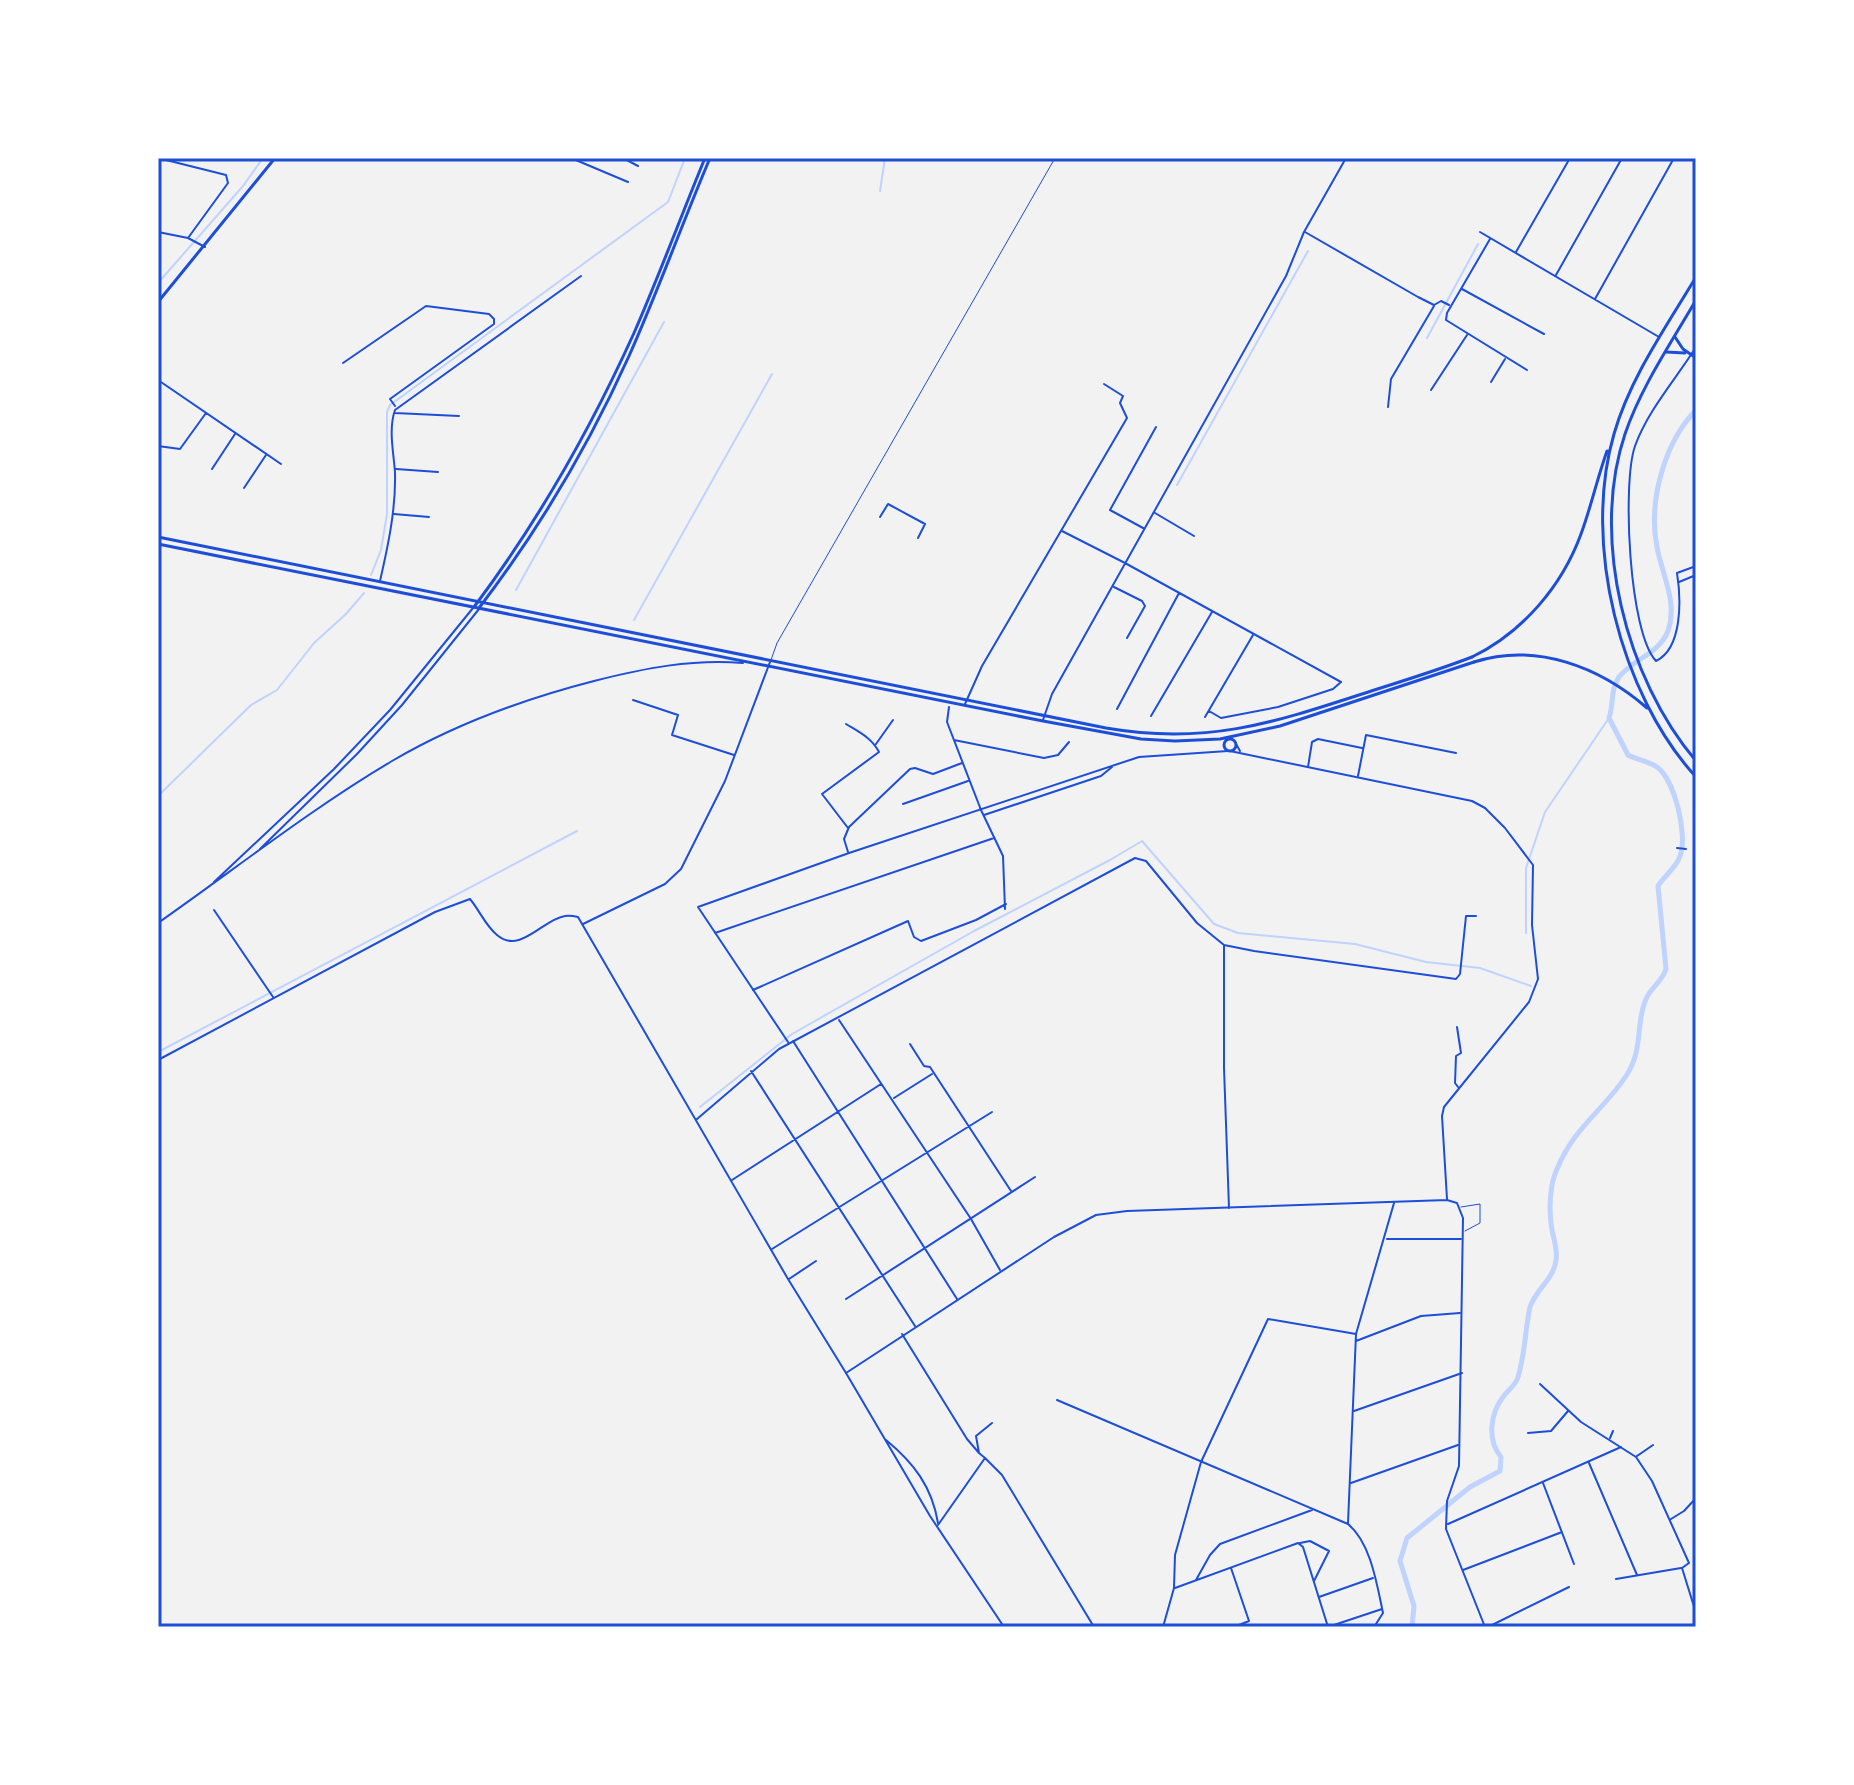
<svg xmlns="http://www.w3.org/2000/svg" width="1854" height="1785" font-family="'Alegreya Sans',sans-serif">
  <style>
    .lines { fill: none; stroke-linecap: round; stroke-linejoin: round }
    .stream { stroke: #bfd3fe; stroke-width: 2 }
    .canal { stroke: #bfd3fe; stroke-width: 5 }
    .service { stroke: #1d4ed8; stroke-width: 1 }
    .minor { stroke: #1d4ed8; stroke-width: 2 }
    .tertiary { stroke: #1d4ed8; stroke-width: 2 }
    .secondary { stroke: #1d4ed8; stroke-width: 3 }
    .trunk { stroke: #1d4ed8; stroke-width: 3 }
    .neatline { fill: none; stroke: #1d4ed8; stroke-width: 3 }
  </style>
  <rect width="100%" height="100%" fill="#f2f2f2"/>
  <g class="lines">
    <path class="stream" d="M880,191l5,-33
      M158,283l85,-97 20,-28
      M1427,338l51,-94
      M1177,485l131,-234
      M371,575l10,-25 6,-36v-102l3,-7 278,-203 17,-44
      M516,590l148,-268
      M634,620l138,-246
      M158,796l93,-91 26,-15 37,-47 32,-29 18,-21
      M1526,933v-65l19,-56 64,-94
      M158,1052l419,-221
      M700,1107l92,-73 182,-103 136,-71 32,-19 72,83 24,9 117,11 71,18 54,6 51,18"/>
    <path class="canal" d="M158,1623l2,4
      M1412,1627l2,-21 -14,-45 7,-23 63,-51 30,-16 1,-14c-14,-17 -11,-43 2,-60 5,-7 13,-12 15,-20 7,-22 7,-47 12,-70 6,-18 24,-28 26,-47 2,-13 -4,-24 -5,-37 -2,-16 -1,-39 6,-54 18,-43 46,-58 69,-93 18,-27 9,-52 20,-77 5,-12 16,-17 20,-30l-8,-83c6,-10 19,-19 22,-30 8,-20 -5,-76 -23,-89 -8,-6 -20,-7 -29,-12l-19,-37c5,-14 1,-28 10,-41 14,-18 40,-23 49,-46 10,-29 -6,-56 -11,-84 -9,-45 7,-104 39,-137"/>
    <path class="service" d="M771,660l6,-17 278,-485
      M1461,1207l19,-3v19l-15,8"/>
    <path class="minor" d="M158,158l68,17 2,8 -40,55
      M571,158l57,24
      M623,158l15,8
      M158,232l30,6 17,9
      M1305,232l113,65 16,8 7,-4 8,4
      M1480,232l179,105
      M1490,239l-43,74 -1,7 81,50
      M1516,252l54,-94
      M1556,275l66,-117
      M1462,289l82,45
      M1595,299l79,-141
      M1696,347c-20,32 -48,63 -61,99 -13,37 -6,187 21,215 27,-13 25,-63 21,-88l19,-7
      M343,363l83,-57 63,8 5,5v5l-104,75 5,7
      M158,380l123,84
      M1491,382l14,-23
      M1431,390l36,-55
      M1388,407l3,-28 43,-73
      M395,413l64,3
      M158,446l22,3 26,-36
      M212,469l23,-35
      M396,469l42,3
      M244,488l22,-33
      M1155,513l39,23
      M394,514l35,3
      M880,517l8,-13 37,20 -7,14
      M1143,528l-33,-18 46,-83
      M1062,531l63,32 216,119 -8,7 -55,18 -57,11 -12,-7
      M380,581c8,-35 16,-72 15,-108 -1,-19 -7,-43 0,-63l186,-134
      M1679,582l17,-7
      M1114,587l28,14 3,5 -18,32
      M633,700l45,15 -6,20 62,20
      M965,704l17,-38 145,-248 -7,-15 3,-7 -19,-12
      M949,707l-2,15 34,88 22,46 2,53
      M1117,709l62,-116
      M1151,716l61,-104
      M1205,717l48,-82
      M1043,720l9,-26 234,-418 18,-44 42,-74
      M846,724c13,8 26,14 33,28l-57,42 26,34
      M954,740l90,18 14,-3 11,-13
      M876,744l17,-24
      M1308,767l4,-25 6,-3 44,9
      M1358,776l8,-41 90,18
      M903,804l65,-23
      M984,815l117,-39 11,-9
      M1677,848l9,1
      M848,852l-4,-13 5,-12 61,-58 5,-1 18,6 29,-11
      M214,910l59,87
      M583,924l82,-40 16,-15 44,-88 45,-119
      M715,933l279,-95
      M1224,946v122l5,140
      M753,990l155,-69 6,16 7,4 55,-21 30,-16
      M839,1020l132,199 29,51
      M1457,1027l4,26 -5,3 -1,27 3,4
      M793,1041l164,258
      M788,1042l-90,-135 151,-54 290,-96 89,-6
      M910,1044l14,22 6,1 81,124
      M158,1060l277,-148 35,-13c10,12 15,26 27,36 23,20 46,-16 68,-19 5,-1 9,0 13,1l210,362 58,94
      M751,1071l164,255
      M894,1098l38,-24
      M697,1119l82,-70 356,-191 11,3 51,62 27,22 30,6 202,28 4,-5 6,-58h10
      M732,1180l149,-96
      M1387,1239h74
      M772,1249l220,-137
      M789,1279l27,-18
      M846,1299l189,-122
      M902,1334l65,105 12,14
      M1356,1341l65,-25 39,-3
      M1540,1384l41,38 55,35 16,24 37,82 -7,5 14,45
      M1057,1400l291,124c23,19 29,61 35,89l-9,14
      M1354,1411l108,-38
      M1528,1433l23,-2 17,-20
      M1610,1438l3,-7
      M1637,1456l16,-11
      M985,1458l17,17 92,152
      M1589,1463l48,112
      M1351,1483l107,-38
      M1543,1483l31,81
      M1671,1519l13,-8 12,-13
      M1348,1523l8,-189 38,-131
      M1448,1524l173,-77
      M938,1525l47,-67 -6,-5 -3,-17 16,-13
      M1300,1543l10,-2 19,10 -15,30
      M1231,1568l18,53 -15,6
      M1463,1570l99,-38
      M1616,1579l65,-11
      M1196,1580l14,-25 10,-11 92,-34
      M1175,1588l123,-45 5,4 25,80 54,-18
      M1319,1597l54,-19
      M1163,1627l11,-39 1,-33 26,-93 67,-143 88,15
      M1488,1627l81,-40"/>
    <path class="tertiary" d="M1236,744l4,7
      M1230,751l242,50 13,7 20,20 28,37 -1,60 6,54 -9,23 -85,105 -2,9 5,83
      M260,849l97,-95 45,-49 77,-96
      M214,882l120,-113 56,-59 83,-102
      M158,923c77,-54 153,-114 234,-162 63,-37 132,-62 202,-80 51,-13 97,-22 149,-18
      M886,1440c28,23 46,47 52,83
      M1004,1627l-74,-111 -84,-143 208,-136 42,-22 31,-4 320,-11 10,3 6,15 -4,248 -12,35 -1,28 39,98"/>
    <path class="secondary" d="M158,302l117,-144
      M1675,337l8,12 13,9
      M1666,352l19,1
      M158,537l948,191c99,17 164,-4 256,-34 37,-12 74,-23 110,-37
      M158,544l885,177 98,18 34,2 45,-2 60,-13 194,-64
      M474,607c63,-84 116,-177 160,-274 25,-57 47,-117 71,-175
      M479,608c59,-77 110,-163 150,-252 29,-65 53,-132 81,-198
      M1224 745a6 6 0 1 1 12 0a6 6 0 1 1-12 0Z"/>
    <path class="trunk" d="M1696,277c-30,50 -66,101 -82,157 -32,109 6,260 82,343
      M1696,300c-25,43 -55,87 -71,134 -35,104 1,245 71,327
      M1472,657c51,-25 90,-71 109,-123 10,-27 16,-55 26,-83
      M1474,662c62,-20 126,5 173,46"/>
  </g>
  <rect width="1854" height="1785" fill="none" stroke="#ffffff" stroke-width="320"/>
  <rect x="160" y="160" width="1534" height="1465" class="neatline"/>
</svg>
